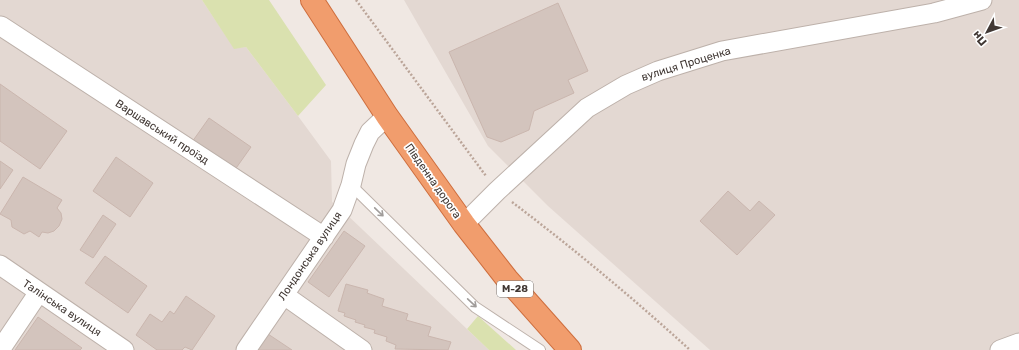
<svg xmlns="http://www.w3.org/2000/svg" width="1019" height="350" font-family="Rubik,sans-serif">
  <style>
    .residential { fill: #e3d8d2 }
    .green { fill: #dae1af }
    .building { fill: #d3c4bd; stroke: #cab6ae }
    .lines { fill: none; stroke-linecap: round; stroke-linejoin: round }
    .lane-casing { stroke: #bdb1aa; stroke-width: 12 }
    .street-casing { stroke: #bdb1aa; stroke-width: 21 }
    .highway-casing { stroke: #ce6e3e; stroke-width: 24 }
    .path { stroke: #bba599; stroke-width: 2.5; stroke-dasharray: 2 2; stroke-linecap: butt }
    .lane { stroke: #fff; stroke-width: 10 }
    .street { stroke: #fff; stroke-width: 19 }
    .highway { stroke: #f19d6d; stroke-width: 22 }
    .oneway { stroke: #a09c9a }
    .labels { text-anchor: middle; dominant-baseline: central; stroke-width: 3.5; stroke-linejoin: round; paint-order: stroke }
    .shield { fill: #fff; stroke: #7a7471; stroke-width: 1 }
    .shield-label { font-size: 10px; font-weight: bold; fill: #413834 }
    .street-label { font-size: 11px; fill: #413834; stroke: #fff }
  </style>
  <rect width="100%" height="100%" fill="#f0e8e3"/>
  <path class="residential" d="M0,0h202l32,48 12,-1 52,69 33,45 1,41 10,8 147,140h-489z
    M404,0h615v350h-309l-162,-144 -60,-60z"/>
  <path class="green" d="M202,0h67l57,85 -28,31 -52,-69 -12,2z
    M478,316l38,34h-27l-22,-21z"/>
  <path class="building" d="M558,3l30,68 -20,9 6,13 -40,18 -5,19 -28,12 -14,-5 -38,-85z
    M0,84l67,47 -27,38 -40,-28z
    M209,118l42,29 -17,24 -42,-29z
    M116,157l37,26 -23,34 -37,-26z
    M0,161l13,9 -13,19z
    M23,177l39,23 -5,8 4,5 1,6 -3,7 -5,5 -6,2 -6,-1 -3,5 -9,-6 -6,3 -12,-7 -1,-7 -11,-6z
    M728,191l22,20 9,-10 16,14 -38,40 -37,-34z
    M103,215l13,9 -23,34 -13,-8z
    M344,231l21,15 -36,51 -21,-15z
    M105,256l42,30 -19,27 -43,-30z
    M346,284l22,6 -1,3 17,6 -2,7 26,8 -2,6 25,7 -3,9 23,6 -3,8 -53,-1 1,-4 -10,-4 1,-4 -13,-4 1,-3 -11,-3 1,-2 -10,-3 1,-2 -12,-4 1,-3 -7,-2z
    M186,296l29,20 -23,34 -7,-3 -3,3h-25l-21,-15 14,-21 12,8 8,-11 4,3z
    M38,317l44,31 -2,2h-65z
    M268,334l24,16h-35z"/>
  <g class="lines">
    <g class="lane-casing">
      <path id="lane" d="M351,185l124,122 65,43"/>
    </g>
    <g class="street-casing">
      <path id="street" d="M1,26l323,211
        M464,224l33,-33 90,-83 39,-23 32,-14 64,-20 212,-38 48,-13
        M0,265l124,85
        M284,295l78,55
        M0,350l39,-58
        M246,350l96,-140 9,-25 5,-21 8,-20 6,-12 17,-16
        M1000,350l19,-7"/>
    </g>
    <g class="highway-casing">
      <path id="highway" d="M312,0l75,116 77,108 43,55 63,71"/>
    </g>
    <path class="path" d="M356,0l130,176
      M512,202c62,47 121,96 178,148"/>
    <use href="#lane" class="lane"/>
    <use href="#street" class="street"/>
    <use href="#highway" class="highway"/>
  </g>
  <defs><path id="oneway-shaft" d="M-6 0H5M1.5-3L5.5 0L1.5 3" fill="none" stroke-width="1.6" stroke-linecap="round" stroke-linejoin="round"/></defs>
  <g class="oneway">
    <use href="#oneway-shaft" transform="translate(379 212) rotate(44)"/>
    <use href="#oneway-shaft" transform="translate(472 303) rotate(43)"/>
  </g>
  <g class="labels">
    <rect class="shield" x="497" y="281" width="36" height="16" rx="3"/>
    <g class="shield-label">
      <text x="515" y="289">М-28</text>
    </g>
    <g class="street-label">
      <text transform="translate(686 64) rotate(-17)">вулиця Проценка</text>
      <text transform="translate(162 132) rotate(33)">Варшавський проїзд</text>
      <text transform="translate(433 181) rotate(55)">Південна дорога</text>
      <text transform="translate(310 256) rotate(-56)">Лондонська вулиця</text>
      <text transform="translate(62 308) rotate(34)">Талінська вулиця</text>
    </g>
  </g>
  <g transform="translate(987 32) rotate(229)" stroke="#ffffff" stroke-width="3" paint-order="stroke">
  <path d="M0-3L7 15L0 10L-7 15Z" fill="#413834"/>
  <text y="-6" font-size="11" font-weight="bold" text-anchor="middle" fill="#413834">Пн</text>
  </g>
</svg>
